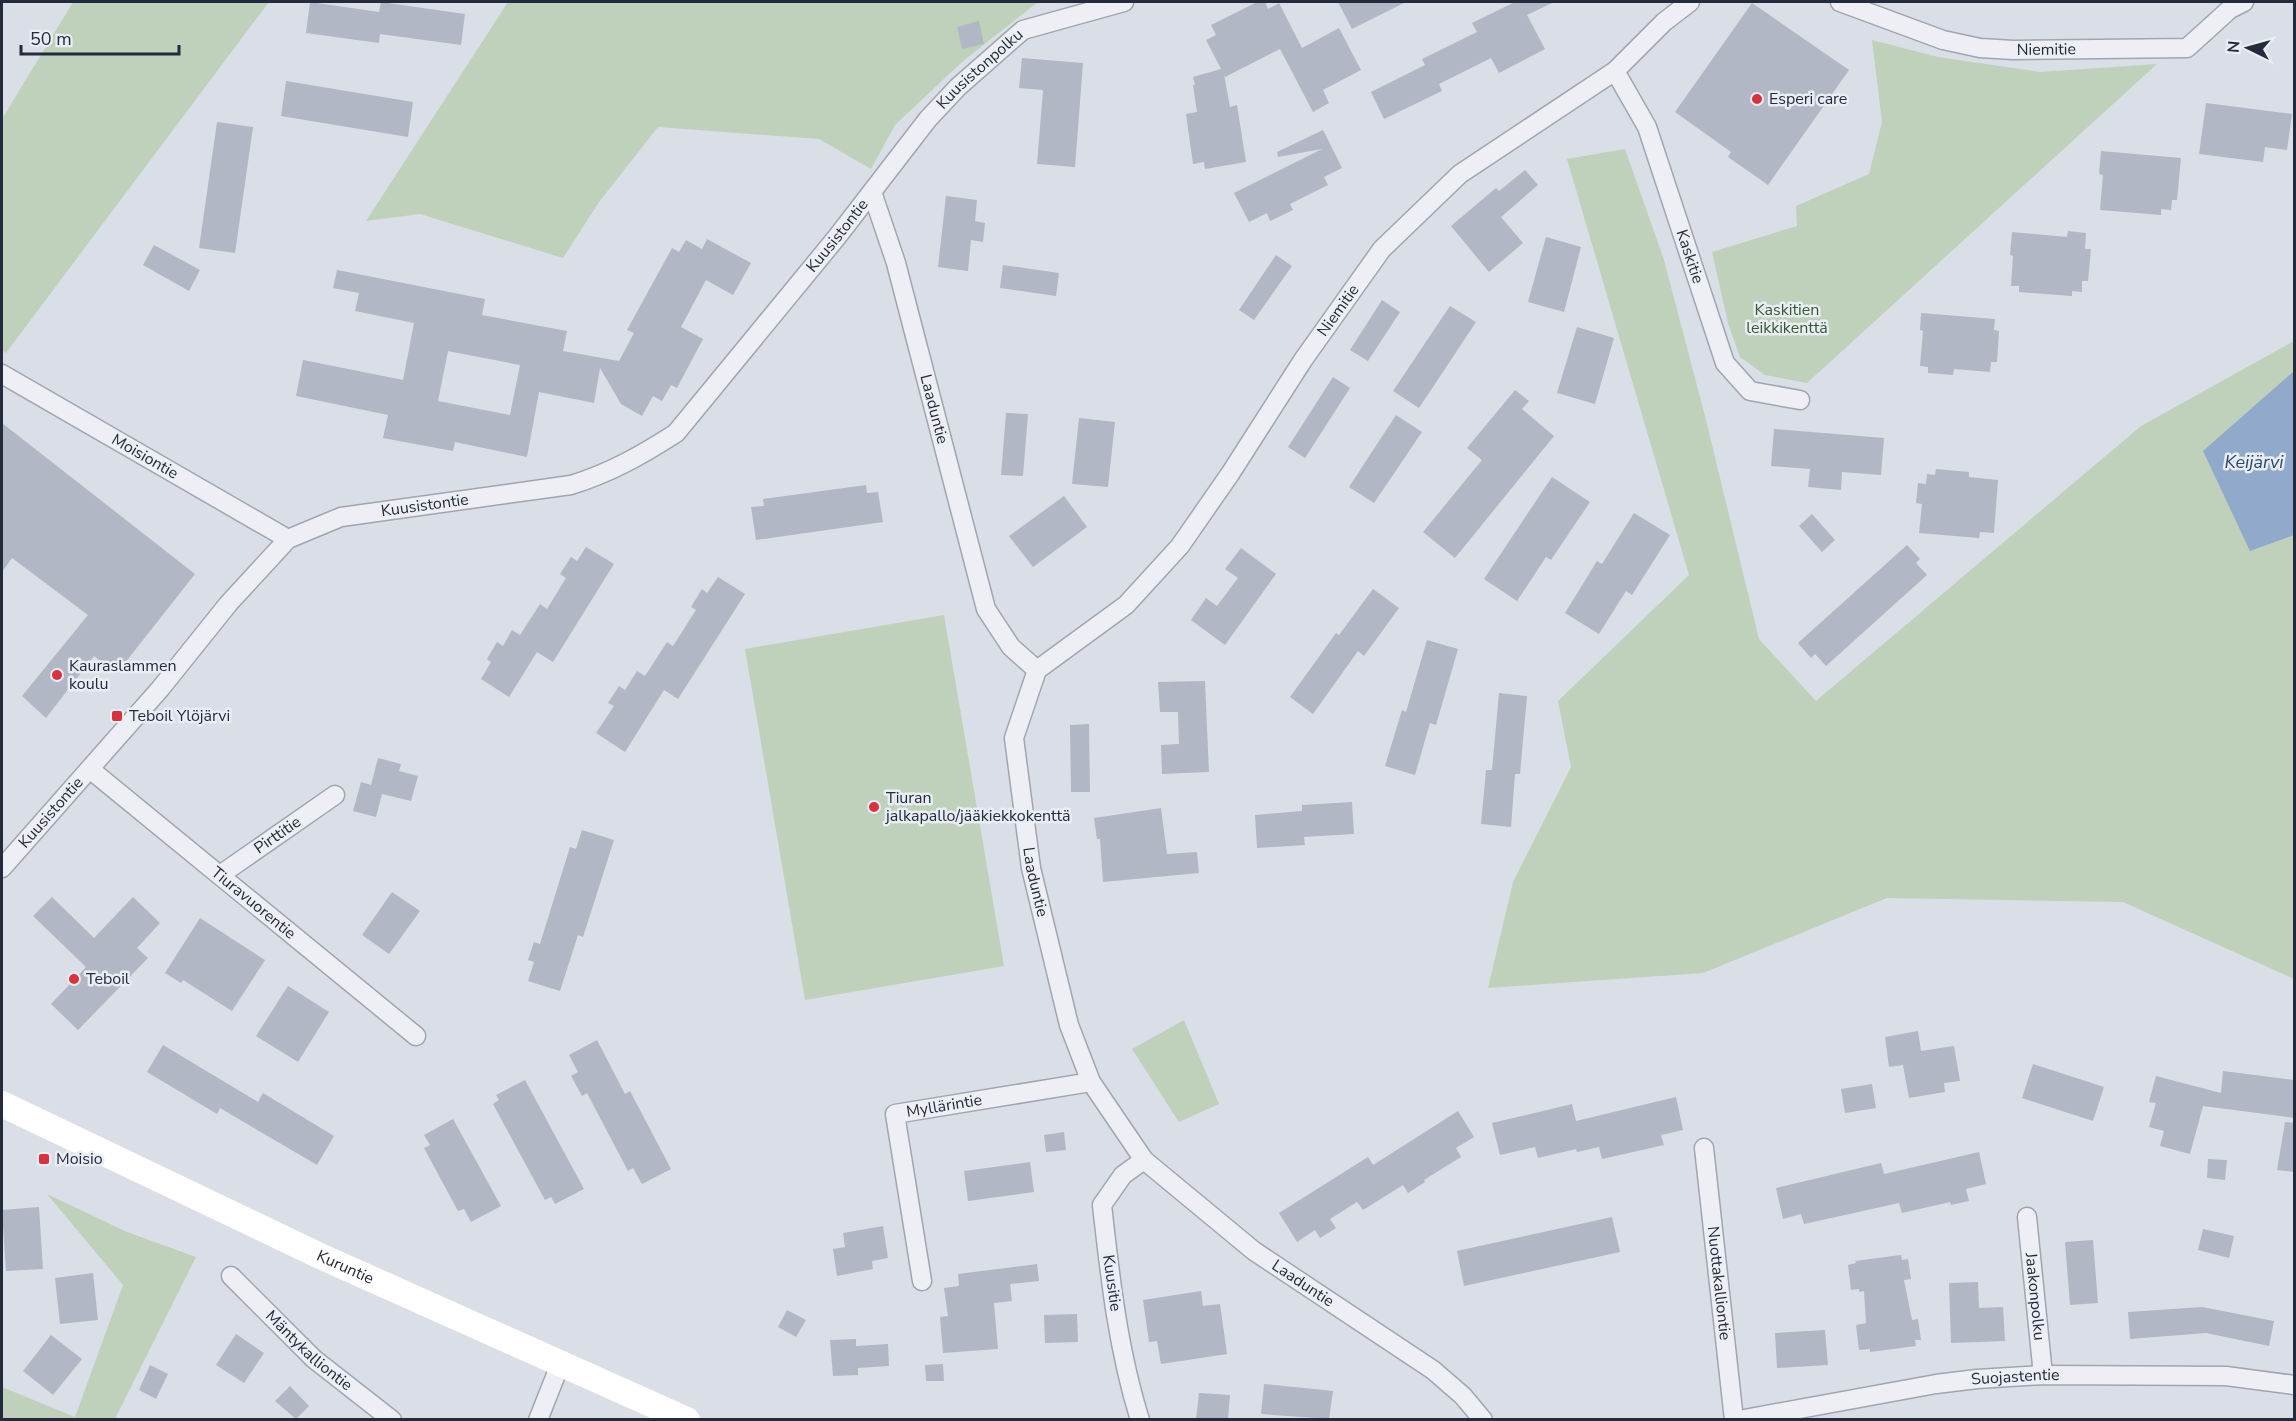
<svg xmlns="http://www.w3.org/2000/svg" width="2296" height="1421" font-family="'Nunito Sans',sans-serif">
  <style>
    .green { fill: #bfd1bb }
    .water { fill: #91a9ca }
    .building { fill: #b1b7c4; fill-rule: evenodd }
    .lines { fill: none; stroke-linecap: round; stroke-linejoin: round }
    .street-casing { stroke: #a0a5b0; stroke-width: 21 }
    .street { stroke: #edeff5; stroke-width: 18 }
    .secondary { stroke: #fff; stroke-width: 26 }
    .poi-dot { fill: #d8323f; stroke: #e9edf4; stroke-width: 2 }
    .labels { text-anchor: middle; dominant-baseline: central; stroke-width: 5; stroke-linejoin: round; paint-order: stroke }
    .street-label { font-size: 16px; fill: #242b3d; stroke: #e9edf4 }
    .poi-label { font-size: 16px; fill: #242b3d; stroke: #e9edf4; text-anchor: start }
    .park-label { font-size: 16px; fill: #355a30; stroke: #e9edf4 }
    .water-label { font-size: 18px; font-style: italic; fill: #2b4674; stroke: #e9edf4 }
  </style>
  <rect width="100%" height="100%" fill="#dadee6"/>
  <path class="green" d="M73,2h196l-263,351 -4,-3v-231z
    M508,2h530l-76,60 -67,63 -24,44 -52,-30 -161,-12 -59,75 -36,56 -143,-44 -54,7z
    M1872,40l66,17 102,15 117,-8 -350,319 -42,-8 -25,-18 -12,-34 -16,-71 85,-26 -1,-20 73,-32 13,-52z
    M1625,149l39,111 42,160 53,219 57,62 325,-275 153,-85v638l-171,-77 -236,-4 -184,75 -215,15 25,-106 58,-115 -13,-66 131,-126 -122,-416z
    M944,615l60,351 -199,34 -60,-351z
    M1184,1020l35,84 -40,18 -47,-73z
    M47,1194l80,38 69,25 -80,160 3,2h-117v-32l73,30 48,-132z"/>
  <path class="water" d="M2294,371v164l-44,16 -47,-100z"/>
  <path class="building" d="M310,2l69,10 2,-10 84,12 -4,31 -81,-11 -1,9 -73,-10z
    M1257,2h8l3,7 11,-6 23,45 37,-20 22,42 -38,20 6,13 -16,9 -33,-63 -55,28 -1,-3 6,33 7,-2 9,57 -41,7 -1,-7 -11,2 -3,-21 -4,-29 11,-2 -4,-27h2l-2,-8 28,-8 -15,-29 10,-5 -5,-10z
    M1338,2h68l-54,27z
    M1515,2h39l-27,13 18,34 -46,24 -8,-15 -52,26 3,7 -58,28 -13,-27 54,-27 -3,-6 55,-27 -5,-9z
    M1752,3l97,67 -81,115 -40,-28 3,-5 -56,-40z
    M979,21l5,23 -22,5 -5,-22z
    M1022,58l61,5 -8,104 -38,-3 6,-74 -24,-2z
    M286,81l127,21 -5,35 -127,-21z
    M2206,103l86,11 -5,36 -22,-3 -2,15 -64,-8z
    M217,122l36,5 -18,126 -36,-5z
    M1323,130l19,38 -18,9 4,8 -38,19 3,6 -23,11 -3,-8 -18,9 -15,-29 88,-44 -44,8 -1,-5z
    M2101,151l80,7 -4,42h-5l-1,10 -10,-1v6l-61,-5 3,-35 -4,-1z
    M1525,170l13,15 -37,32 22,26 -34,29 -38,-46 45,-38 3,3z
    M946,196l31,4 -2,21 10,2 -2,19 -12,-2 -3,31 -30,-4z
    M2068,231l18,2 -1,16h6l-3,32h-6v11l-10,-1v5l-53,-4v-6h-8l2,-30 -3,-1 2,-23 55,5z
    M1546,237l35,10 -17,65 -36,-10z
    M707,239l44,24 -18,32 -27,-15 -25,47 22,12 -26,49 -6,-3 -9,16 -9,-5 -11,20 -21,-12 -21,-36 -6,35 -55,-11 -12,65 -72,-15 -2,9 -70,-13 5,-23 -92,-19 7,-36 100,20 11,-57 -59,-12 4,-18 -26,-5 4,-18 148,29 -3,16 85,16 -4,20 56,10 15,-28 -7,-3 45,-82 7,4 7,-12 16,9zM448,351l72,14 -10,50 -72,-14z
    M154,245l46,25 -11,21 -46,-26z
    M1276,255l16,11 -38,54 -15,-10z
    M1003,265l56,8 -3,23 -56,-8z
    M1382,300l18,12 -32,49 -18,-11z
    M1450,306l26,16 -57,86 -26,-17z
    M1921,313l74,6 -1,11 5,1 -2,31h-6l-1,10 -36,-3 -1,6 -25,-2v-6l-8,-1 3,-35 -3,-1z
    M1577,327l37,11 -19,66 -38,-11z
    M1333,377l17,11 -45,70 -17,-11z
    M1515,390l14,11 -7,8 32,27 -99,122 -32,-26 59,-72 -15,-12z
    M1006,413l22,1 -5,62 -22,-1z
    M1396,415l26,17 -48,71 -25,-16z
    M1079,418l36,4 -7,65 -36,-3z
    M2,423l193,151 -78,99 -23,-17 -48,62 -24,-22 66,-81 -76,-57 -10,14z
    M1774,429l110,9 -3,37 -39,-3 -1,18 -33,-3 2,-18 -39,-3z
    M1936,469l33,3v5l29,3 -4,53 -14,-1 -1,6 -60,-5 3,-29 -6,-1 2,-20 8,1 1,-10 8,1z
    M1552,477l38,25 -39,58 -5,-3 -29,44 -33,-22z
    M866,485l1,8 11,-1 5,30 -127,18 -5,-33 13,-1 -1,-7z
    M1064,496l23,31 -54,40 -24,-31z
    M1634,513l36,22 -38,60 -6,-4 -27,43 -34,-21 32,-52 5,3z
    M1812,514l23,26 -13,12 -23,-26z
    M1907,545l13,14 -4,4 11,12 -101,91 -11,-12 -4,4 -13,-15z
    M586,547l28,17 -61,98 -16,-10 -28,45 -28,-18 10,-17 -4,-3 10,-17 6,4 9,-16 8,5 20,-31 7,5 19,-31 -6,-4 11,-17 6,4z
    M1241,548l35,26 -51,71 -34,-25 15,-22 11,8 21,-28 -13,-9z
    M718,577l27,17 -67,105 -14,-9 -39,62 -29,-19 18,-27 -6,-3 11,-17 6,4 12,-19 8,5 22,-34 6,4 23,-36 -5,-3 11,-18 5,4z
    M1373,589l26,19 -35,48 -6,-5 -45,63 -23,-17 46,-64 3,2z
    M1427,640l31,9 -22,76 -6,-2 -15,52 -30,-9 17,-56 4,2z
    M1205,681l4,91 -47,2 -1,-29 18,-1 -1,-32h-18l-2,-30z
    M1499,693l28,3 -7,78h-5l-4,53 -30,-3 5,-54h6z
    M1089,724l1,68h-19l-1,-67z
    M378,758l23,6 -2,7 19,5 -7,25 -29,-7 -6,23 -23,-6 8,-29 10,3z
    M1352,802l2,32 -50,3 1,8 -48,3 -2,-33 47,-4v-6z
    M1161,808l6,46 30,-2 2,21 -96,9 -3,-43h-3l-3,-21z
    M582,830l32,10 -31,97 -5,-2 -18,56 -32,-10 6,-19 -6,-2 6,-18 6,2 30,-97 6,2z
    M392,892l28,19 -31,43 -27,-19z
    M52,897l42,41 39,-41 27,26 -23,25 11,10 -70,72 -27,-26 35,-37 -53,-51z
    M200,918l65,42 -33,51 -49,-31 -2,3 -16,-10z
    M288,986l41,26 -31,50 -42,-26z
    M1918,1031l3,20 33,-5 6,35 -16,2 1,9 -36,6 -6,-33 -14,2 -4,-30z
    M597,1040l28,54 5,-3 41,78 -29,15 -9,-16 -5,3 -41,-78 -5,3 -11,-20 7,-4 -9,-17z
    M163,1045l95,57 5,-9 71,43 -17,29 -97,-57 -3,6 -70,-42z
    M2033,1064l71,23 -11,34 -71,-23z
    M2223,1071l72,9v38l-92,-12 -13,48 -30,-8 4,-15 -15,-4 7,-24 -7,-1 7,-26 65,17z
    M525,1080l59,109 -29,15 -4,-7 -6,3 -52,-96 6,-4 -3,-5z
    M1872,1084l4,24 -31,5 -4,-24z
    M1676,1097l7,33 -22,5 3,10 -62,14 -3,-12 -22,5 -1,-3 -38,9 -3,-11 -35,8 -8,-32 80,-19 4,17z
    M1458,1111l16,26 -18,11 5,9 -37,23 1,2 -17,11 -5,-8 -40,25 -6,-8 -27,17 6,9 -16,10 -5,-8 -18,12 -18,-29 89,-56 5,8z
    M453,1119l48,87 -30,16 -7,-13 -6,2 -34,-63 6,-3 -6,-10z
    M2285,1122l10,1v49l-18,-2z
    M1064,1132l2,18 -20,2 -2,-17z
    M1979,1152l7,32 -20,5 3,12 -18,4 -1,-3 -48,11 -3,-10 -95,21 -3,-10 -18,5 -7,-31 105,-25 3,11z
    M2208,1159l19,1 -2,20 -18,-2z
    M1030,1162l4,30 -66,9 -4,-30z
    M39,1207l4,62 -37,2 -4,-61z
    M1612,1217l8,35 -156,34 -7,-35z
    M883,1226l5,32 -16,3 1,8 -36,7 -4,-27 12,-2 -2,-14z
    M2203,1229l31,7 -5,22 -31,-8z
    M2093,1240l5,63 -28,2 -5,-63z
    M1901,1255l1,5 6,-1 3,20 -7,1 8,40 6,-1 3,21h-6l1,6 -46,6v-3l-11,1 -3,-25 10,-2 -2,-32 -5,1v-3l-8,1 -3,-25 8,-2 -1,-2z
    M1037,1264l2,17 -29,3 2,17 -18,2 4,46 -55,4 -3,-36 8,-1 -4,-28 15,-2 -1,-12z
    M93,1273l5,47 -38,4 -5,-46z
    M1978,1282l1,26 24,-1 2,34 -54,2 -2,-60z
    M1201,1291l2,15 17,-2 7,50 -66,10 -4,-23 -8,1 -6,-42z
    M2202,1307l72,14 -5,25 -63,-13 -76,6 -2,-27z
    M787,1310l19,10 -10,17 -18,-10z
    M1077,1314l1,28 -33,1 -1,-28z
    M1825,1330l3,35 -51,3 -2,-35z
    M236,1334l28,19 -20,30 -28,-18z
    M51,1335l31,24 -29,36 -30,-24z
    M856,1339v7l32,-2 1,22 -31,2v7l-25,1 -3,-36z
    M943,1364l1,17h-18l-1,-16z
    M150,1365l18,9 -12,25 -17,-9z
    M1264,1384l69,7 -4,28 -68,-5z
    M290,1386l19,20 -13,13 -21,-18z
    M1199,1393l31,2 -2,24h-32z"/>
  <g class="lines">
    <g class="street-casing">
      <g id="street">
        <path id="s1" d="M1840,2l103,38 37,8 33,2 174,-2 43,-39 14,-7"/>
        <path id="s2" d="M1615,71l32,56 78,236 25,28 50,9"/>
        <path id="s3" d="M872,192l24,71 90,346 25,38 26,23 -23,68 17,130 38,157 22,57 53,78 110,91 179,119 30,26 20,24"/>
        <path id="s4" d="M2,374l286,165"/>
        <path id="s5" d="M1037,670l89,-65 54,-59 50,-72 73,-114 79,-111 78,-75 155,-103 49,-49 26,-20"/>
        <path id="s6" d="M91,770l325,266"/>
        <path id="s7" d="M2,868l158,-179 69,-86 59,-64 53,-22 230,-32c39,-12 71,-30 105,-52l161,-196 91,-118 30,-32 65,-57 101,-28"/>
        <path id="s8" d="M220,875l115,-80"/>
        <path id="s9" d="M1704,1148l30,272"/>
        <path id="s10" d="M2027,1217l16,158"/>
        <path id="s11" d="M231,1276l83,83 78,61"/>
        <path id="s12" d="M922,1281l-27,-167 196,-32"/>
        <path d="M538,1420l23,-58"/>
        <path d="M1140,1420c-22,-70 -30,-143 -38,-215l21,-30 21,-15"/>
        <path id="s13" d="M1739,1420l197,-36 41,-5 66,-4 183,1 68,9"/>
      </g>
    </g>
    <use href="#street" class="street"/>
    <path class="secondary" id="s14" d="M2,1104l318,152 367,164"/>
  </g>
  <g class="poi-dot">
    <circle cx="1757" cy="99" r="6"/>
    <circle cx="57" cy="675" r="6"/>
    <rect x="111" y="710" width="12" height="12" rx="3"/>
    <circle cx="874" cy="807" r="6"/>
    <circle cx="74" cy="979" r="6"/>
    <rect x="38" y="1153" width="12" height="12" rx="3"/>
  </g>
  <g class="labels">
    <g class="street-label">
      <text stroke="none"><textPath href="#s1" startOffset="214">Niemitie</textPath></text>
      <text stroke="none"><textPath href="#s7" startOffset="1318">Kuusistonpolku</textPath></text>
      <text stroke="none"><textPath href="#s7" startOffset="1098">Kuusistontie</textPath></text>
      <text stroke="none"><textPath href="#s2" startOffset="201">Kaskitie</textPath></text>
      <text stroke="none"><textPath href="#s5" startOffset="474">Niemitie</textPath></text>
      <text stroke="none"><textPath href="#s3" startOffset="226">Laaduntie</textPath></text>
      <text stroke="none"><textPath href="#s4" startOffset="165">Moisiontie</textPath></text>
      <text stroke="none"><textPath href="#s7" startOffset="578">Kuusistontie</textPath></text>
      <text stroke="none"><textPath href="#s7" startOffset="74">Kuusistontie</textPath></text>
      <text stroke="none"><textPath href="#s8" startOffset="70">Pirttitie</textPath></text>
      <text stroke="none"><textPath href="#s3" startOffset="730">Laaduntie</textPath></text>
      <text stroke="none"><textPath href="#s6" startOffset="210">Tiuravuorentie</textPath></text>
      <text stroke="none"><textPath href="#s12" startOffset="219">Myllärintie</textPath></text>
      <text stroke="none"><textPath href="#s14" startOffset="380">Kuruntie</textPath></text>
      <text transform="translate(1112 1283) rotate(82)">Kuusitie</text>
      <text stroke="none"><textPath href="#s3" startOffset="1234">Laaduntie</textPath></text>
      <text stroke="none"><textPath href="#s9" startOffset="136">Nuottakalliontie</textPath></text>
      <text stroke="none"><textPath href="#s10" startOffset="80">Jaakonpolku</textPath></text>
      <text stroke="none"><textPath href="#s11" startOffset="108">Mäntykalliontie</textPath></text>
      <text stroke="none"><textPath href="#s13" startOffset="280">Suojastentie</textPath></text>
    </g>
    <g class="poi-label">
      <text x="1769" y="99">Esperi care</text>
      <text x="69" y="666">Kauraslammen<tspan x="69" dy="18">koulu</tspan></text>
      <text x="129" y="716">Teboil Ylöjärvi</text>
      <text x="886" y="798">Tiuran<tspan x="886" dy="18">jalkapallo/jääkiekkokenttä</tspan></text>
      <text x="86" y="979">Teboil</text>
      <text x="56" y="1159">Moisio</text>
    </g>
    <g class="park-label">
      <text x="1787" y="310">Kaskitien<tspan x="1787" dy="18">leikkikenttä</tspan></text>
    </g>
    <g class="water-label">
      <text x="2254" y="462">Keijärvi</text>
    </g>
  </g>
  <rect width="2296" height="1421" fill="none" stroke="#242b3d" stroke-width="6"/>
  <g transform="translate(2248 48) rotate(275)" stroke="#e9edf4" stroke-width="4.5" paint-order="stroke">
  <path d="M0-4.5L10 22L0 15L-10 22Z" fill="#242b3d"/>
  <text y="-9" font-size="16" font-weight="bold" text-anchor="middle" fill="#242b3d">N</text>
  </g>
  <path d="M21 45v9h158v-9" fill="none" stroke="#242b3d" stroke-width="3"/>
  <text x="30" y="45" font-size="18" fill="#242b3d" stroke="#e9edf4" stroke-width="4.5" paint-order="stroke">50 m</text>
</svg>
